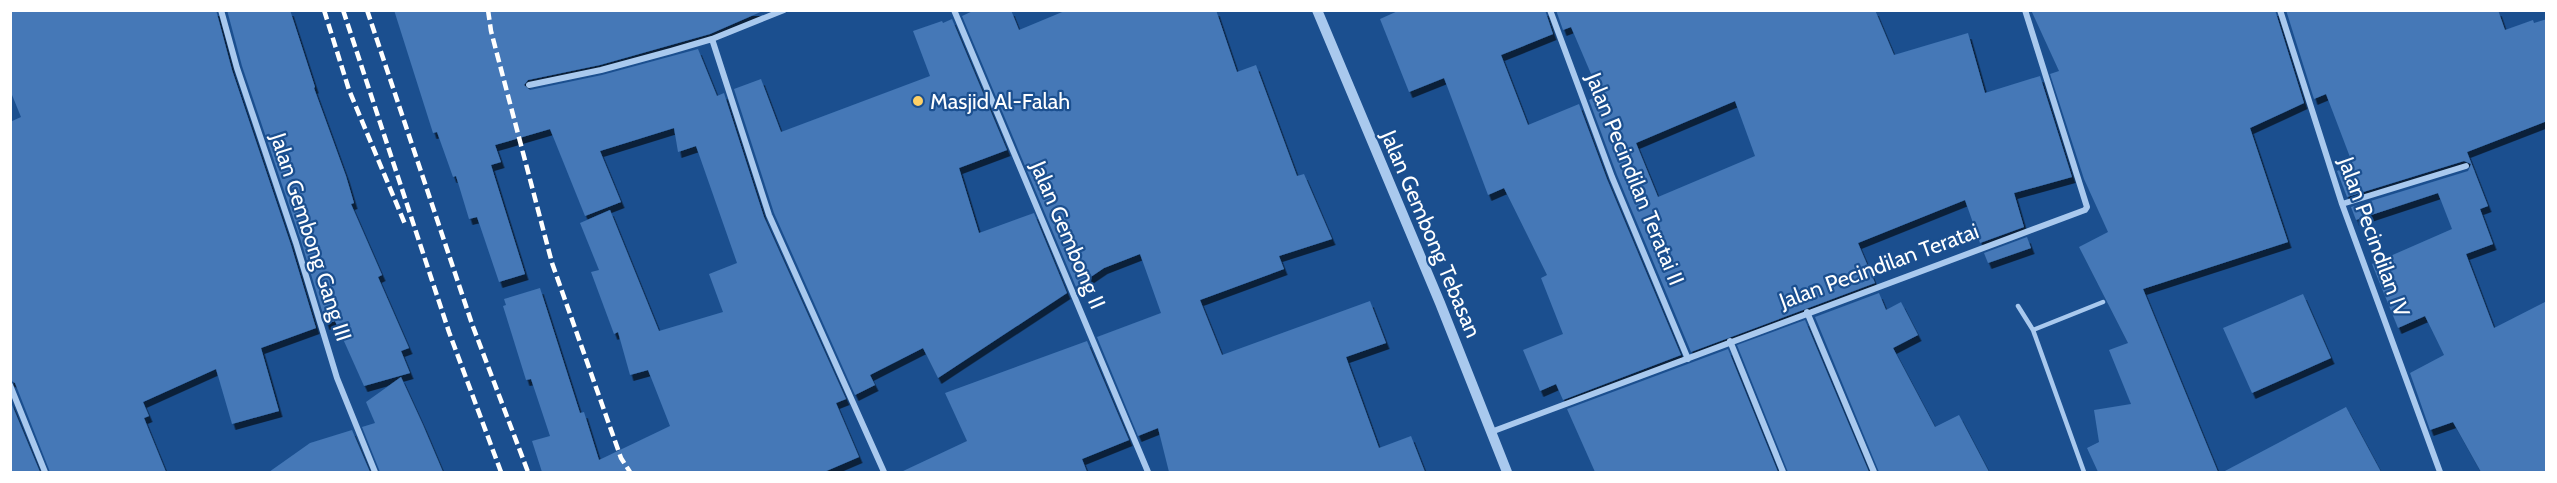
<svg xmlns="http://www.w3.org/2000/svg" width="2557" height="483" font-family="Cabin,sans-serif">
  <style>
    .building { fill: #4478b7; fill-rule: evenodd; filter: url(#shadow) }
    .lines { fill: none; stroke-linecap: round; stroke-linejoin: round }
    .service { stroke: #a9c9ee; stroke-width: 4.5 }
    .minor { stroke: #a9c9ee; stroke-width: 6 }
    .tertiary { stroke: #a9c9ee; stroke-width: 10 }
    .rail { stroke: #fff; stroke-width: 4.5; stroke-dasharray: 10 4.5; stroke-linecap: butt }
    .poi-dot { fill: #ffd166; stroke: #1b4f8f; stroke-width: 2 }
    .labels { text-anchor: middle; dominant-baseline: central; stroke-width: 4.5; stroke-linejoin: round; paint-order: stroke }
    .poi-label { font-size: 22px; fill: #fff; stroke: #1b4f8f; text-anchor: start }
    .street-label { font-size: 22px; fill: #fff; stroke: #1b4f8f }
  </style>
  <defs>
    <filter id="shadow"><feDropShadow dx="3.5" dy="6" stdDeviation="0" flood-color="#0009"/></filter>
  </defs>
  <rect width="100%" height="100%" fill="#1b4f8f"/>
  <path class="building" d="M10,10h206l16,60 59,175 25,83 -55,20 18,63 -47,13 -16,-55 -73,33 6,14 -5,2 22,54h-116l-35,-89 -5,-3v-258l11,-5 -11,-27z
    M227,10h63l25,77 -1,1 32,88 8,27 -3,1 31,71 -4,2 31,71 -8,3 9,22 -46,13 -29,-65 -9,3 -25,-83 -59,-175z
    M394,10h371l-55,24 -110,31 -72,15 -4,5 6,5 72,-15 96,-26 19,47 7,-3 40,124 82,182 -10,4 23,54 -35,15h-282l-10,-31 18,-5 -19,-57 -5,1 -23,-74 3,-1 -2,-6 36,-11 40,125 4,-1 15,48 71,-34 -22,-56 -18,5 -12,-43 -4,2 -23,-62 8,-2 -19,-47 30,-13 49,121 64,-19 -14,-38 28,-11 -41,-117 -18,6 -4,-24 -74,23 21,51 -36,14 -35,-87 -55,16 6,17 -10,3 34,109 -26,8 -22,-65 -8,2 -13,-43 -3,1 -16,-45 -4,1z
    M975,10h36l8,20 48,-20h149l21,62 19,-7 41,111 7,-2 28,65 -53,17 5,13 -84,31 22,55 148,-54 16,42 -40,14 33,91 32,-12 14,36h-256l-11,-44 -20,8 -41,-99 64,-24 -21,-59 -36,14 -28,19 -114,-271z
    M1400,10h145l8,24 -52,21 27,70 51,-21 28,75 74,176 -118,45 -7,-16 -16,7 -17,-41 40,-16 -22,-56 6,-3 -43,-87 -16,7 -44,-117 -35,14 -29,-73z
    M1556,10h319l19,45 74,-22 17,60 55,-17 32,101 -58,16 10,34 -44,16 -15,-43 -107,43 17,40 -184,69 -74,-177 -28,-75 11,-5 -29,-68 -8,3zM1735,101l20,55 -97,41 -22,-54z
    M2031,10h244l29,93 -54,25 38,114 -145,47 75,183h-120l-11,-24 12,-6 -5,-32 37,-6 -22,-54 19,-7 -49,-96 29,-15 -24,-53 -34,-105 9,-3z
    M2286,10h212l7,20 28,-10 1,3 13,-4v102l-80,31 21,54 -8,3 13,35 -27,10 28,74 53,-27v171h-66l-28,-50 -23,8 -20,-57 34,-18 -19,-39 -27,12 -26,-64 80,-35 -14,-36 -82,27 -5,-13 117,-36 3,-7 -7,-3 -117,36 -10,-26 16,-6 -27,-71 -12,5z
    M952,19l55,131 -48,18 20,65 55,-20 33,80 -129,85 -15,-30 -53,27 5,10 -20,10 -81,-182 -40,-124 27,-10 20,53 149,-56 -17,-45 29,-10 1,2z
    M2027,237l4,11 -43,15 -4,-10z
    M1879,293l7,17 15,-8 17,33 -25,13 42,79 24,-12 30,57h-110l-64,-155z
    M2303,294l28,64 -79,35 -29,-65z
    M1805,320l64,152h-81l-51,-127z
    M1087,341l42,99 -47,19 5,13h-186l66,-31 -22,-48z
    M1728,349l50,123h-183l-28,-63z
    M401,377l22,48 20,47h-63l-18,-45 13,-4 -9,-21z
    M10,400l30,72h-30z
    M2346,407l35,65h-158z
    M352,430l18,42h-101l41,-29z"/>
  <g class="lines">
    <path class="service" d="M2018,306l15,24 51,142
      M2033,330l70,-28"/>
    <path class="minor" d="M221,10l16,58 59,175 41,135 38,94
      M954,10l194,462
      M1550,10l62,167 76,182
      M2280,10l62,194 98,268
      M712,39l57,176 115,257
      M529,85l72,-15 70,-19 41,-12 72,-29
      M2342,204l124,-38
      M1807,312l67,160
      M1730,341l53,131
      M10,385l35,87
      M1491,432l594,-222 2,-3 -62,-197"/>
    <path class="tertiary" d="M1317,10l123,293 67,169"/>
    <path class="rail" d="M324,10l25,80 56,134
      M343,10l106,322 52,140
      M367,10l105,314 56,148
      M488,10l3,21 61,232 69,195 9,14"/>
  </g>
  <circle class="poi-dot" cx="918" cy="101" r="6"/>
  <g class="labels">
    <g class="poi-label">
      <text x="930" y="101">Masjid Al-Falah</text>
    </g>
    <g class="street-label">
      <text transform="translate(1635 179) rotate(68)">Jalan Pecindilan Teratai II</text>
      <text transform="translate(1431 234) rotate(67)">Jalan Gembong Tebasan</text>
      <text transform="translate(1068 235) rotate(67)">Jalan Gembong II</text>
      <text transform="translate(311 237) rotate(72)">Jalan Gembong Gang III</text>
      <text transform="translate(2374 237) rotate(70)">Jalan Pecindilan IV</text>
      <text transform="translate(1879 266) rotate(-20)">Jalan Pecindilan Teratai</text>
    </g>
  </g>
  <rect width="2557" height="483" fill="none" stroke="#ffffff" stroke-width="24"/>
</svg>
